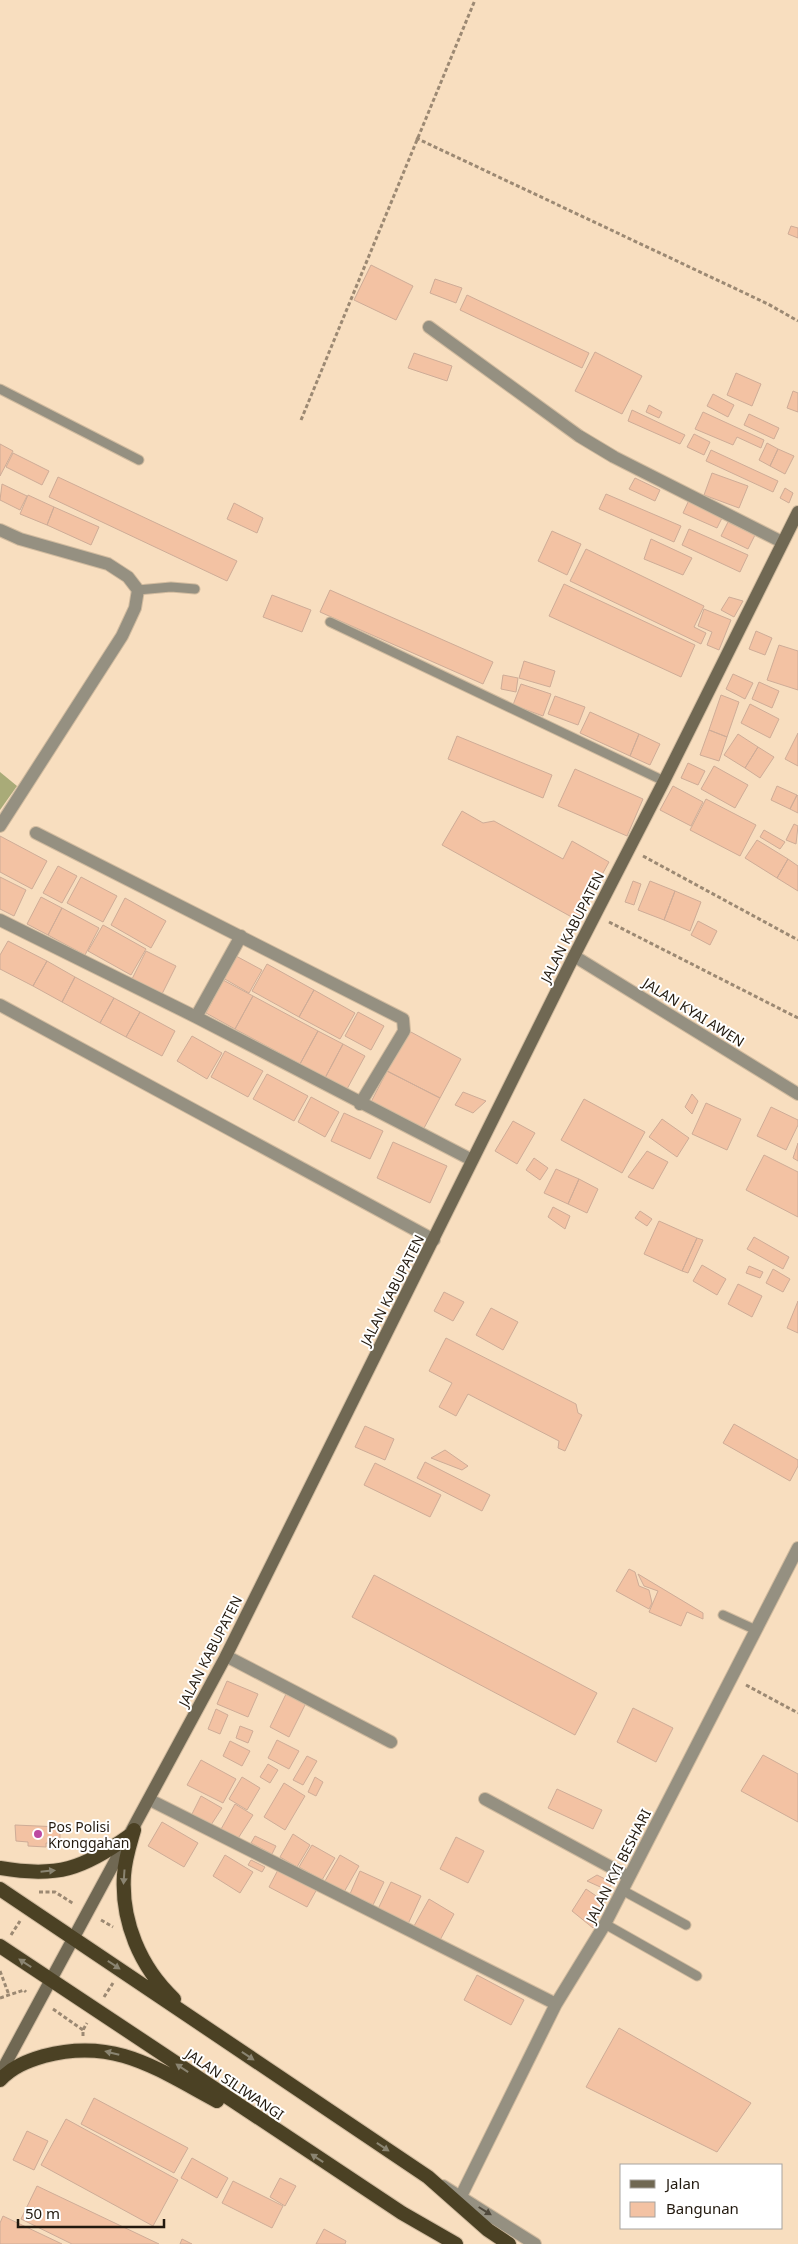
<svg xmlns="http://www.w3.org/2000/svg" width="798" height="2244" font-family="'Noto Sans',sans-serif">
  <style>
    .water { fill: #a9ab78 }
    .building { fill: #f3c2a3; stroke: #ceac97 }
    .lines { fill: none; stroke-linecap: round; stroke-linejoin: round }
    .service-casing { stroke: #d1bb9f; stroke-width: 11 }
    .minor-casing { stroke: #d1bb9f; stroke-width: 14 }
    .tertiary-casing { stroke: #d1bb9f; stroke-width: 14 }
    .secondary-casing { stroke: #d1bb9f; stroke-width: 14 }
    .trunk-casing { stroke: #d1bb9f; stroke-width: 16 }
    .path { stroke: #9c8973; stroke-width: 3; stroke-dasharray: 4 2.5; stroke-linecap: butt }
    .service { stroke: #959081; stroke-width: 9 }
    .minor { stroke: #959081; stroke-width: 12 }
    .tertiary { stroke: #959081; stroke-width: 12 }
    .secondary { stroke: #706853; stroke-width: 12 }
    .trunk { stroke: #4b4124; stroke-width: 14 }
    .oneway { fill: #8a8471 }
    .oneway2 { fill: #50493c }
    .poi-dot { fill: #bd49a1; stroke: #fff; stroke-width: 2 }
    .labels { text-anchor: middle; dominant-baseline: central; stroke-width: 4; stroke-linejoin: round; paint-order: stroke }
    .street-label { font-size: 14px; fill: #22190e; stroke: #fff }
    .poi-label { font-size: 14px; fill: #22190e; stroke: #fff; text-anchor: start }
  </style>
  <rect width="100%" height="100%" fill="#f8debf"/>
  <path class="water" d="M0,772l17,14 -17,24z"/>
  <path class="building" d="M791,226l7,2v10l-10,-4z
    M371,265l42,21 -17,34 -42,-20z
    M435,279l27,9 -6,15 -26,-10z
    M467,295l122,58 -7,15 -122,-58z
    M595,352l47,24 -20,38 -47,-23z
    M414,353l38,13 -5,15 -39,-13z
    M736,373l25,11 -9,22 -25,-11z
    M793,391l5,2v19l-11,-4z
    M713,394l21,11 -6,12 -21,-11z
    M649,405l13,7 -3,6 -13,-6z
    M632,410l53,25 -5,9 -52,-23z
    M703,412l61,28 -3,8 -24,-11 -4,8 -38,-16z
    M749,414l30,14 -5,11 -30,-14z
    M694,434l16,8 -6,13 -17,-8z
    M767,443l11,6 -8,17 -11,-6z
    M0,444l13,7 -13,25z
    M778,449l16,7 -9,18 -15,-8z
    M711,450l67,31 -5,11 -67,-31z
    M13,453l36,18 -7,14 -36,-18z
    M712,473l36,13 -9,22 -35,-13z
    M58,477l179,84 -10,20 -178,-84z
    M635,478l25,12 -5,11 -26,-12z
    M2,484l25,12 -7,14 -20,-10z
    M785,488l8,5 -4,10 -9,-5z
    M606,494l75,32 -7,16 -75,-33z
    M28,495l26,12 -7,18 -27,-11z
    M689,500l34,16 -6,12 -34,-15z
    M234,503l29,15 -6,15 -30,-14z
    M54,507l45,20 -8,18 -44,-20z
    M728,522l27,13 -7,14 -27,-13z
    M689,529l59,26 -8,17 -58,-27z
    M552,531l29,13 -14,31 -29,-14z
    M651,539l41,19 -9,17 -39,-16z
    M586,549l118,57 -10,21 12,6 -5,11 -131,-63z
    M564,584l131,61 -14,32 -132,-61z
    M330,590l163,72 -10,22 -163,-72z
    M272,595l39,15 -9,22 -39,-15z
    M729,597l14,4 -9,16 -13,-7z
    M704,609l27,11 -12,30 -12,-5 5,-13 -14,-6z
    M756,631l16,7 -7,17 -16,-6z
    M779,645l19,6v39l-31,-10z
    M524,661l31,10 -5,16 -31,-9z
    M733,674l20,9 -8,16 -19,-10z
    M503,675l15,3 -2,14 -15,-3z
    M759,682l20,9 -7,17 -20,-9z
    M521,684l30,10 -8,22 -30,-11z
    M721,695l18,7 -12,35 -18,-7z
    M555,696l30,11 -7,18 -30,-11z
    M750,704l29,15 -9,19 -29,-15z
    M590,712l49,22 -9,22 -50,-23z
    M709,730l18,7 -8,24 -19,-6z
    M798,733v33l-13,-7z
    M639,734l21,10 -10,21 -20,-9z
    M738,734l20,13 -13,21 -21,-13z
    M457,736l95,39 -9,23 -95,-39z
    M758,747l16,10 -14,21 -15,-10z
    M688,763l17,8 -7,14 -17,-7z
    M714,766l34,19 -13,23 -34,-19z
    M575,769l68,30 -16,37 -69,-30z
    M673,786l30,16 -12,24 -31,-16z
    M777,786l20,9 -7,14 -19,-9z
    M797,795l1,1v17l-8,-4z
    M706,799l50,26 -16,31 -50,-26z
    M462,811l21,12 11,-2 69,38 9,-18 37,21 -32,58 -135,-75z
    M794,824l4,2 -2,18 -10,-4z
    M764,830l21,12 -5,7 -20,-12z
    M0,836l47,25 -15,28 -32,-17z
    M757,840l31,19 -11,19 -32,-20z
    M788,859l10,7v25l-21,-13z
    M58,866l19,10 -15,27 -19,-10z
    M0,877l26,13 -12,26 -14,-7z
    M81,877l36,19 -14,26 -36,-19z
    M633,881l8,3 -7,21 -9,-3z
    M650,881l25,10 -11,29 -26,-10z
    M675,891l26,11 -11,29 -26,-11z
    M41,897l21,11 -14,27 -21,-11z
    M125,898l41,23 -15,27 -40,-23z
    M62,908l37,20 -14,27 -37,-20z
    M698,921l19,10 -7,14 -19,-10z
    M103,925l43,24 -15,26 -43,-24z
    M8,941l39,20 -14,25 -33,-17v-14z
    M146,951l30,15 -14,28 -30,-15z
    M236,956l26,14 -13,23 -26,-15z
    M47,961l28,16 -13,25 -29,-16z
    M267,964l47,26 -15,27 -47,-26z
    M75,977l39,21 -14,25 -38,-21z
    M223,980l30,16 -18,33 -29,-16z
    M314,990l41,23 -15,26 -41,-22z
    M253,996l65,35 -18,33 -65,-35z
    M114,998l26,14 -14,25 -26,-14z
    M140,1012l35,19 -13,25 -36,-19z
    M358,1012l26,14 -13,24 -26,-14z
    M318,1031l25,13 -18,34 -25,-14z
    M409,1031l52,28 -21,39 -53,-27z
    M192,1036l30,17 -15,26 -30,-18z
    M343,1044l22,12 -18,33 -22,-11z
    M225,1051l38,20 -15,26 -37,-20z
    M387,1071l53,27 -17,32 -52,-28z
    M267,1074l41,22 -14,25 -41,-22z
    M463,1092l23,9 -13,12 -18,-8z
    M692,1094l6,7 -6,13 -7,-7z
    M311,1097l28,15 -14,25 -27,-15z
    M584,1099l61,33 -23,41 -61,-33z
    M706,1103l35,16 -14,31 -35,-16z
    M771,1107l27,13v5l-12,25 -29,-14z
    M344,1113l39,18 -13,28 -39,-18z
    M662,1119l27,19 -12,19 -28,-20z
    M513,1121l22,12 -18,31 -22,-13z
    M393,1142l54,24 -17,37 -53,-25z
    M798,1143v18l-5,-3z
    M647,1151l21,11 -15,27 -25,-12z
    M764,1155l34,17v45l-52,-27z
    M534,1158l14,10 -8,12 -14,-10z
    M556,1169l23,10 -11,25 -24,-11z
    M579,1179l19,10 -11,24 -19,-9z
    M553,1207l17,9 -5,13 -17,-12z
    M640,1211l12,8 -5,7 -12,-8z
    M659,1221l38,17 -15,33 -38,-17z
    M754,1237l35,20 -6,12 -36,-20z
    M697,1238l6,2 -15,33 -6,-2z
    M702,1265l24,14 -9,16 -24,-14z
    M749,1266l14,6 -3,6 -14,-5z
    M773,1269l17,10 -7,13 -17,-9z
    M738,1284l24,12 -10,21 -24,-13z
    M444,1292l20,10 -11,19 -19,-10z
    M798,1301v32l-11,-5z
    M491,1308l27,14 -15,28 -27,-15z
    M446,1338l130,66 2,9 4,2 -17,36 -7,-3 1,-7 -91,-47 -12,22 -17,-9 13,-24 -23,-12z
    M734,1424l64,36v6l-8,15 -67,-38z
    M365,1426l29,13 -9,21 -30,-13z
    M445,1450l23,16 -6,4 -31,-12z
    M425,1462l65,33 -8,16 -65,-33z
    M375,1463l66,32 -11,22 -66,-32z
    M629,1569l6,3 4,14 10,4 3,13 -3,6 -33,-18z
    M638,1574l65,39v6l-16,-7 -6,14 -32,-14 9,-21 -14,-5z
    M374,1575l223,118 -22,42 -223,-118z
    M227,1681l31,13 -10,23 -31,-13z
    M287,1692l20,9 -18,36 -19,-10z
    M633,1708l40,20 -17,34 -39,-20z
    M216,1709l12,6 -8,19 -12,-5z
    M240,1726l13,5 -5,12 -12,-5z
    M277,1740l22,11 -10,18 -21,-11z
    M230,1741l20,10 -8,15 -19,-10z
    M763,1755l35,19v48l-57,-31z
    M307,1756l10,5 -14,24 -10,-5z
    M201,1760l35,19 -13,24 -36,-18z
    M268,1764l10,6 -8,13 -10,-6z
    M242,1777l18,11 -13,22 -18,-11z
    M315,1777l8,5 -7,14 -8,-4z
    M284,1783l21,13 -20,34 -21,-13z
    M557,1789l45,21 -9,19 -45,-21z
    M201,1796l21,12 -11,17 -20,-9z
    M235,1804l18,11 -16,25 -17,-9z
    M162,1822l36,21 -14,24 -36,-21z
    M15,1825l45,2v17l-14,-1v4l-18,-1v-4l-12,-1z
    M293,1834l17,11 -13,22 -17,-10z
    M255,1836l21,10 -4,8 -21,-11z
    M456,1837l28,14 -16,32 -28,-14z
    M312,1845l23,13 -13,22 -23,-13z
    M225,1855l28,17 -13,21 -27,-17z
    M340,1855l19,11 -15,26 -19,-11z
    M251,1860l14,7 -3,5 -14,-7z
    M279,1868l38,21 -10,18 -38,-20z
    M360,1871l24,11 -11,23 -23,-11z
    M597,1875l16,8 -6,7 -20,-9z
    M391,1882l30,14 -13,28 -30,-15z
    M586,1889l19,13 -12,26 -21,-17z
    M429,1899l25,15 -14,26 -26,-14z
    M477,1975l47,25 -13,25 -47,-25z
    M619,2028l132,75 -34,49 -131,-65z
    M94,2098l94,50 -14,25 -93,-49z
    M66,2119l112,61 -25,46 -112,-61z
    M27,2131l21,10 -14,29 -21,-10z
    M192,2158l36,20 -11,20 -36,-20z
    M280,2178l16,8 -11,20 -15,-9z
    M233,2181l50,25 -11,22 -50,-25z
    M37,2186l122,58h-87l-51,-25z
    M3,2216l59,28h-62v-21z
    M324,2229l22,12 -1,3h-29z
    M182,2239l10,5h-12z"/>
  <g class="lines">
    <g class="service-casing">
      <path id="service" d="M0,389l139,71
        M138,590l33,-3 24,2
        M330,622l334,159
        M723,1615l33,15
        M622,1890l64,35
        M605,1924l92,52"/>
    </g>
    <g class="minor-casing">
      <path id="minor" d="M429,327l150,109 35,21 168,85
        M0,530l20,9 88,25 20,13 10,13 -3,18 -13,28 -122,190
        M36,833l367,186 1,12 -44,73
        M0,920l196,97 276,143
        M574,956l224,138
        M0,1005l434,235
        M196,1017l45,-81
        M226,1656l165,86
        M485,1799l144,78
        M150,1800l406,204
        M461,2196l95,-192 49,-80 193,-376"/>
    </g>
    <g class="tertiary-casing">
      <path id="tertiary" d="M443,2186l92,58"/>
    </g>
    <g class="secondary-casing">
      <path id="secondary" d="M0,2074l226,-418 348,-700 90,-175 134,-269"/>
    </g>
    <g class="trunk-casing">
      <path id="trunk" d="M134,1830c-4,14 -9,29 -10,45 -3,46 16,92 50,124
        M0,1868c57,10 83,1 129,-32
        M0,1889l428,288 60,53 21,14
        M0,1946l402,267 54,31
        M0,2080c12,-13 27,-19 44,-24 71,-19 113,13 173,45"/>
    </g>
    <path class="path" d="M416,138l352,166 30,17
      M301,420l174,-420
      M643,856l155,84
      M609,922l189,96
      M746,1685l52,28
      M39,1892h16l19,12
      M101,1920l12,7
      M11,1935l9,-14
      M0,1971l9,24
      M104,1997l9,-14
      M0,1998l24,-8 2,2
      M53,2009l30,21
      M83,2036v-6l4,-7"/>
    <use href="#service" class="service"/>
    <use href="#minor" class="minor"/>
    <use href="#tertiary" class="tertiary"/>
    <use href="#secondary" class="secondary"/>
    <use href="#trunk" class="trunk"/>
  </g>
  <defs><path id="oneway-solid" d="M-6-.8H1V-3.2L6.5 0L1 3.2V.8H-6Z" transform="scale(1.25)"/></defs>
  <g class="oneway">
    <use href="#oneway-solid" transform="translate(48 1871) rotate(-6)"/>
    <use href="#oneway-solid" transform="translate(124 1877) rotate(94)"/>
    <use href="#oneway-solid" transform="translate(25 1963) rotate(-147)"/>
    <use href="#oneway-solid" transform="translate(114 1965) rotate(34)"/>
    <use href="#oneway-solid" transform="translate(112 2053) rotate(-166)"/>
    <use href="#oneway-solid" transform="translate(248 2056) rotate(34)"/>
    <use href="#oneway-solid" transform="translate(182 2068) rotate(-146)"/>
    <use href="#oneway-solid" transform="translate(383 2147) rotate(34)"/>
    <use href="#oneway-solid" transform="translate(317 2158) rotate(-147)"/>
  </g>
  <use class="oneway2" href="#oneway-solid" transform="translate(485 2211) rotate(32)"/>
  <circle class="poi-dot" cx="38" cy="1834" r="5"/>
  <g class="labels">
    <g class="street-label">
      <text transform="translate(572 927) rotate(-63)">JALAN KABUPATEN</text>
      <text transform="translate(694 1012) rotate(32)">JALAN KYAI AWEN</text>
      <text transform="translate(392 1290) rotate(-63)">JALAN KABUPATEN</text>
      <text transform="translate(210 1651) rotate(-63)">JALAN KABUPATEN</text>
      <text transform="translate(618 1866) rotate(-63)">JALAN KYI BESHARI</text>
      <text transform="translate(235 2084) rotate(34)">JALAN SILIWANGI</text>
    </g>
    <g class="poi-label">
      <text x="48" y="1826">Pos Polisi<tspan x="48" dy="16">Kronggahan</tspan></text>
    </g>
  </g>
  <rect x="620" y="2164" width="162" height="65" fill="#ffffff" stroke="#a7a39f"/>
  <rect x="630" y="2180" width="25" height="8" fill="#706853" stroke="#a7a39f"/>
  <text x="666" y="2189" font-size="15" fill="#22190e">Jalan</text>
  <rect x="630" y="2202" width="25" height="15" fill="#f3c2a3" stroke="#a7a39f"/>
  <text x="666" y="2214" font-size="15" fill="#22190e">Bangunan</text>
  <path d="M18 2219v8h146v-8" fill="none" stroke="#22190e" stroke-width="2.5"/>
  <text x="25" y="2219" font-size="15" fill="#22190e" stroke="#ffffff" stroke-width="4" paint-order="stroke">50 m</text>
</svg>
